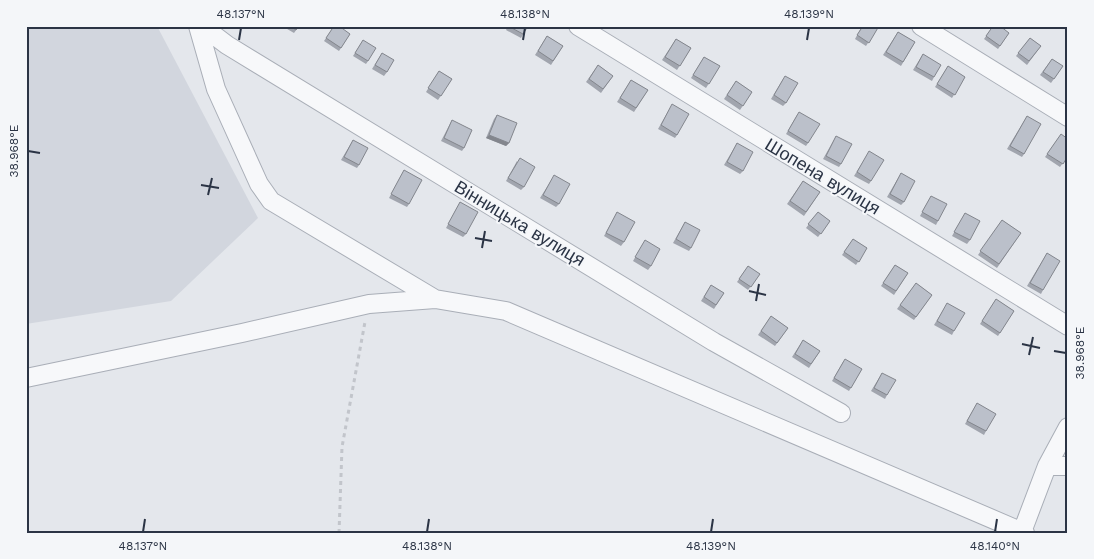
<svg xmlns="http://www.w3.org/2000/svg" width="1094" height="559" font-family="'Work Sans',sans-serif">
  <style>
    .built { fill: #d2d6de }
    .lines { fill: none; stroke-linecap: round; stroke-linejoin: round }
    .minor-casing { stroke: #a9aeb7; stroke-width: 20 }
    .path { stroke: #c2c5cb; stroke-width: 3; stroke-dasharray: 4 4; stroke-linecap: butt }
    .minor { stroke: #f7f8fa; stroke-width: 18 }
    .wall { fill: #a1a5ae }
    .shaded-wall { fill: #83868d }
    .building { fill: #bbc0ca; stroke: #83868d }
    .ticks { fill: none; stroke: #2b3445; stroke-width: 2 }
    .labels { text-anchor: middle; dominant-baseline: central; stroke-width: 4; stroke-linejoin: round; paint-order: stroke }
    .street-label { font-size: 18px; fill: #2b3445; stroke: #f4f6f9 }
    .neatline { fill: none; stroke: #2b3445; stroke-width: 2 }
    .ticks-label { font-size: 12px; text-anchor: middle; fill: #2b3445 }
  </style>
  <rect width="100%" height="100%" fill="#e4e7ec"/>
  <path class="built" d="M26,26h131l101,192 -87,83 -145,23z"/>
  <g class="lines">
    <g class="minor-casing">
      <path id="minor" d="M198,26l18,63 43,95 12,17 164,98
        M202,26l25,19 487,297 127,71
        M578,26l490,300
        M921,26l147,91
        M26,378l216,-45 127,-29 66,-5 71,12 519,222
        M1047,466h21
        M1022,532l25,-66 21,-39"/>
    </g>
    <path class="path" d="M339,533l3,-86 23,-125"/>
    <use href="#minor" class="minor"/>
  </g>
  <path class="wall" d="M282,26h17l-5,7z
    M334,26l16,8 -11,17 -15,-10z
    M508,26h20l-7,12 -15,-8z
    M862,26h17l-13,20 -11,-7z
    M993,26l16,7 -11,16 -14,-10z
    M898,32l17,10 -14,24 -18,-11z
    M547,36l16,10 -12,19 -16,-10z
    M1030,38l11,8 -14,19 -11,-9z
    M676,39l15,9 -14,22 -15,-10z
    M363,40l5,21 -2,3 -13,-8z
    M382,53l5,19 -3,4 -12,-7z
    M923,54l11,23 -2,4 -19,-11z
    M704,57l16,9 -14,22 -15,-10z
    M1052,59l11,7 -12,17 -11,-8z
    M598,65l15,11 -12,17 -15,-11z
    M948,66l17,11 -13,21 -17,-11z
    M439,71l13,8 -14,21 -12,-8z
    M783,79l3,24 -3,3 -12,-7z
    M631,80l17,10 -14,22 -17,-10z
    M736,81l16,11 -12,18 -16,-11z
    M670,108l7,27 -2,3 -17,-9z
    M497,115l12,28 -3,3 -20,-8 8,-19z
    M797,115l11,28 -2,3 -20,-12z
    M1027,116l-3,38 -2,3 -15,-8z
    M452,120l12,28 -2,3 -21,-10z
    M1061,134l7,22 -8,11 -15,-10z
    M836,136l5,28 -2,3 -16,-8z
    M353,140l6,25 -2,3 -16,-8z
    M737,143l6,28 -3,3 -16,-9z
    M867,155l4,26 -2,3 -15,-8z
    M517,161l7,26 -3,3 -15,-9z
    M404,170l5,34 -2,3 -18,-9z
    M901,173l3,29 -3,3 -14,-8z
    M552,179l7,25 -3,3 -16,-9z
    M803,181l17,11 -16,24 -17,-12z
    M931,196l7,25 -2,4 -16,-9z
    M460,202l6,32 -3,3 -17,-9z
    M617,212l7,30 -3,4 -17,-10z
    M818,212l12,9 -12,16 -12,-9z
    M965,213l5,27 -3,4 -15,-8z
    M1002,220l19,13 -24,35 -19,-13z
    M685,222l6,26 -2,3 -16,-8z
    M853,239l14,9 -11,17 -14,-10z
    M645,240l6,26 -3,4 -15,-9z
    M1047,253l-4,37 -2,4 -14,-8z
    M895,265l13,8 -14,22 -13,-9z
    M748,266l12,8 -12,16 -11,-8z
    M916,283l16,12 -18,25 -17,-11z
    M711,285l13,8 -10,16 -13,-8z
    M996,299l18,12 -16,25 -18,-12z
    M945,307l9,24 -2,4 -18,-10z
    M771,316l17,12 -13,18 -17,-11z
    M803,340l17,11 -11,17 -17,-11z
    M843,362l19,7 -13,22 -17,-10z
    M882,373l5,22 -2,4 -14,-8z
    M977,403l9,28 -2,4 -19,-11z"/>
  <path class="shaded-wall" d="M489,135l20,8 -3,3 -20,-8z"/>
  <path class="building" d="M290,26h9l-3,4z
    M334,26h5l11,8 -9,14 -15,-10z
    M508,26h20l-5,8z
    M863,26h16l-10,17 -12,-8z
    M993,26h7l9,7 -9,13 -14,-10z
    M898,32l17,10 -12,20 -17,-10z
    M547,36l16,10 -10,15 -15,-10z
    M1030,38l11,8 -12,15 -11,-8z
    M676,39l15,9 -11,18 -15,-9z
    M363,40l13,8 -8,13 -13,-8z
    M382,53l12,7 -7,12 -12,-7z
    M923,54l18,11 -7,12 -18,-10z
    M704,57l16,9 -11,18 -16,-9z
    M1052,59l11,7 -9,13 -11,-7z
    M598,65l15,11 -10,13 -14,-10z
    M948,66l17,11 -10,18 -18,-11z
    M439,71l13,8 -11,17 -13,-8z
    M785,76l13,7 -12,20 -12,-8z
    M631,80l17,10 -12,18 -16,-10z
    M736,81l16,11 -9,14 -16,-11z
    M672,104l17,10 -12,21 -16,-10z
    M799,112l21,12 -12,19 -20,-12z
    M497,115l20,8 -8,20 -20,-8z
    M1027,116l14,8 -17,30 -14,-8z
    M452,120l20,10 -8,18 -20,-10z
    M1061,134l7,5v17l-5,8 -16,-10z
    M836,136l16,8 -11,20 -15,-8z
    M353,140l15,8 -9,17 -15,-8z
    M737,143l16,9 -10,19 -16,-9z
    M869,151l15,9 -13,21 -14,-9z
    M520,158l15,9 -11,20 -16,-9z
    M404,170l18,10 -13,24 -18,-10z
    M901,173l14,8 -11,21 -14,-8z
    M554,175l16,9 -11,20 -16,-9z
    M803,181l17,11 -14,20 -16,-11z
    M931,196l16,8 -9,17 -16,-9z
    M460,202l18,10 -12,22 -18,-10z
    M617,212l18,10 -11,20 -18,-9z
    M818,212l12,9 -9,13 -13,-10z
    M965,213l15,8 -10,19 -16,-8z
    M1002,220l19,13 -22,31 -19,-13z
    M685,222l15,8 -9,18 -15,-9z
    M853,239l14,9 -8,14 -15,-10z
    M645,240l15,9 -9,17 -16,-9z
    M1047,253l13,8 -17,29 -13,-7z
    M895,265l13,8 -12,18 -13,-8z
    M748,266l12,8 -9,13 -12,-8z
    M916,283l16,12 -16,22 -16,-12z
    M711,285l13,8 -8,12 -12,-8z
    M996,299l18,12 -14,22 -18,-12z
    M947,303l18,10 -11,18 -17,-10z
    M771,316l17,12 -11,15 -16,-12z
    M803,340l17,11 -9,13 -16,-10z
    M845,359l17,10 -11,19 -17,-10z
    M882,373l14,7 -9,15 -13,-7z
    M977,403l19,11 -10,17 -19,-10z"/>
  <path class="ticks" d="M239,40l2,-12M523,40l2,-12M807,40l2,-12M28,151l12,2M201,185l18,3M208,195l4,-17M475,238l17,3M482,248l3,-17M749,291l17,4M756,301l3,-17M1022,344l18,4M1054,351l12,2M1029,355l4,-18M143,532l2,-13M427,532l2,-13M711,532l2,-13M995,532l2,-13"/>
  <g class="labels">
    <g class="street-label">
      <text transform="translate(823 176) rotate(31)">Шопена вулиця</text>
      <text transform="translate(520 223) rotate(31)">Вінницька вулиця</text>
    </g>
  </g>
  <rect width="1094" height="559" fill="none" stroke="#f4f6f9" stroke-width="55"/>
  <rect x="28" y="28" width="1038" height="504" class="neatline"/>
  <g class="ticks-label">
    <text x="241" y="18">48.137°N</text>
    <text x="525" y="18">48.138°N</text>
    <text x="809" y="18">48.139°N</text>
    <text transform="translate(14 151) rotate(-90)" y="4">38.968°E</text>
    <text transform="translate(1080 353) rotate(-90)" y="4">38.968°E</text>
    <text x="143" y="550">48.137°N</text>
    <text x="427" y="550">48.138°N</text>
    <text x="711" y="550">48.139°N</text>
    <text x="995" y="550">48.140°N</text>
  </g>
</svg>
